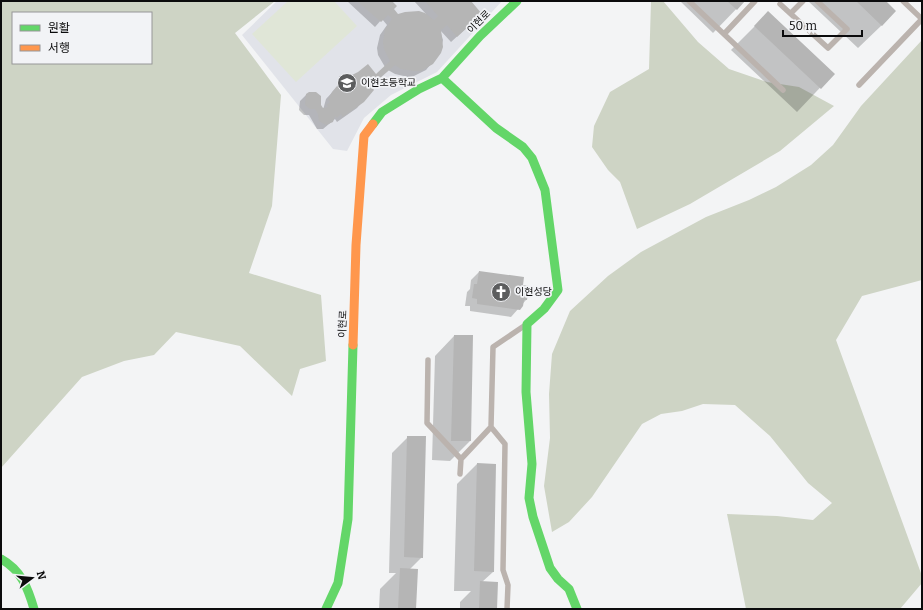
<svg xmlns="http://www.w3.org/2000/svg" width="923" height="610" font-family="Bitter,'Noto Sans KR',serif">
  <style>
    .built { fill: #e1e3e9 }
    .green { fill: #e0e6d7 }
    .forest { fill: #ced4c5; fill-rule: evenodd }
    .shadow { fill: #0003 }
    .building { fill: #b5b5b5 }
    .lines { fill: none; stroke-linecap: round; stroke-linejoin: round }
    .lane { stroke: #bbb3ae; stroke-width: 5.5 }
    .fast { stroke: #63d668; stroke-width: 9 }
    .slow { stroke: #ff974d; stroke-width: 9 }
    .labels { text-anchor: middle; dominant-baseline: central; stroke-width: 3.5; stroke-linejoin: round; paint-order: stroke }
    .street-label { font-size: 10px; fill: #0b0b0c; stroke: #f2f3f6 }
    .poi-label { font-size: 10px; fill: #0b0b0c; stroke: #f2f3f6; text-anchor: start }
  </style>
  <rect width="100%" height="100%" fill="#f3f4f5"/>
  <path class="built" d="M277,1h225l-65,71 -46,23 -27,23 -17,33 -14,-2 -91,-114z"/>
  <path class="green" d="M288,1h46l23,25 -61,56 -44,-48z"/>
  <path class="forest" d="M1,1h274l-40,32 46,62 -9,111 -23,67 72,22 5,66 -26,8 -8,27 -52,-50 -64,-14 -22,23 -30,6 -42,16 -81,91zM13,13h138v50h-138z
    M651,1h12l35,41 31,27 38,13 32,5 35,19 -54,45 -90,53 -53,25 -17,-47 -12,-12 -16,-23 2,-21 16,-34 39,-23z
    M922,40v240l-60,16 -26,44 86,236v7l-22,26h-154l-19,-95 50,2 36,4 19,-17 -24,-20 -38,-47 -35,-31 -32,-1 -21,7 -21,3 -19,10 -50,73 -23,25 -17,10 -8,-46 6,-48 -1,-44 3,-40 18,-43 38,-35 33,-24 65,-35 43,-17 27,-13 35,-22 22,-20 28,-39z"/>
  <path class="shadow" d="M347,1h44l1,9 6,6 28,-2 -12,-13h55l6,19 -24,22 -11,-12 3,10 -3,13 -14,17 -12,6 -6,1 -13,-3 -7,-4 -18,16 -7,15 -6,7 -20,14 -2,-3 -12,10h-6l-8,-14h-5l-5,-5 1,-9 6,-6 17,15 3,-11 11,-12 39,-12 9,-8 -7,-12 -1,-7 3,-13 7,-10 -5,-6 -7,8z
    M680,1h64l-31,32z
    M808,1h77l-3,24 -24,23z
    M768,13l65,61 -36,38 -66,-62z
    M479,272l43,14 4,14 -15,17 -41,-6v-5h-5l2,-14 3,-3 1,-9z
    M454,336l16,105 -20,20 -18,-1 3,-104z
    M408,437l14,120 -12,12 5,40h-36l1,-20 16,-16h-7l3,-120z
    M477,464l16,108 -11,10 14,27h-36v-7l11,-11h-17l3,-107z"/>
  <path class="building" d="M357,1h35l5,5 -3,3 4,5 7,-2 14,-1 6,2 9,7 4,-4 -13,-15h46l11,13 -25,23 -10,-12 -6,5 2,17 -2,6 -8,11 -12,7h-7l-13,-2 -6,-4 -24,21 3,4 -10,12 -21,15 -2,-3 -4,4 -2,-2 -2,6 -7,3 -7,-4 -1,-7 -3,-5h-5l-5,-4 1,-11 3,-2h7l5,4v9l2,3 5,-1 -2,-2 4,-3 -2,-2 4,-8 10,-12 16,-8 10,-8 8,10 14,-13 -6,-12 -1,-7 2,-13 7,-10 -4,-4 -7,7z
    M727,1h18l-8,9z
    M856,1h30l10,10 -14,15z
    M768,11l67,63 -14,15 -67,-63z
    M479,271l45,6 -1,8 6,1 -2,14h-3l-1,6 -3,4 -43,-6v-5l-5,-1 2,-14h3z
    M454,335h19l-2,106h-20z
    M407,436h19l-3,122 -19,-1z
    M477,463l19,1 -2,108 -20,-1z
    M400,568l18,1 -2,40h-18z
    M480,581l18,1 -1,27h-18z"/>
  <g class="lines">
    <path class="lane" d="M689,1l94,89
      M903,1l19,18
      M780,4l48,44 19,-19 -30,-28
      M791,13l12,-12
      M725,33l30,-32
      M859,85l63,-66
      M428,360l-1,63 34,36
      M491,427l14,17 -2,126 5,15 -1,24
      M460,474l1,-15 30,-32 2,-80 31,-21"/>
    <path class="fast" d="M442,78l54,50 27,19 9,11 13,32 13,100 -14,19 -17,15 -1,68 6,72 -3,34 4,19 17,51 8,11 11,10 8,20
      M373,124l9,-12 37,-23 23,-11 38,-42 37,-35
      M1,559c20,11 27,29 33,50
      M326,609l12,-26 10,-64 5,-174"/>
    <path class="slow" d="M353,345l3,-100 8,-109 9,-12"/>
  </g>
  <defs>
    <g id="school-disc" transform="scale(1)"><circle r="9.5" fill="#5c5d5e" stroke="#f2f3f6"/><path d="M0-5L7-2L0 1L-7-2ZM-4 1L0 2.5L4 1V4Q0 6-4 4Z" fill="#fff"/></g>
    <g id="church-disc" transform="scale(1)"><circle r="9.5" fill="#5c5d5e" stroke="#f2f3f6"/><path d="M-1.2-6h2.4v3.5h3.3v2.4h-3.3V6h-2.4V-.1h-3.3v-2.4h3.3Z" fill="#fff"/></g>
  </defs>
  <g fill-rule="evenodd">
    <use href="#school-disc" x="347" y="83"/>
    <use href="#church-disc" x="501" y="292"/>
  </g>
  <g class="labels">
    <g class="street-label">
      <text transform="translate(479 22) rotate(-45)">이현로</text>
      <text transform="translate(343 324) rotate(-88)">이현로</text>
    </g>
    <g class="poi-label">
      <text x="361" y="83">이현초등학교</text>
      <text x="515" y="292">이현성당</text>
    </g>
  </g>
  <rect width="923" height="610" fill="none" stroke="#0b0b0c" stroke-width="4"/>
  <rect x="12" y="12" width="140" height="52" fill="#f2f3f6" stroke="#969698"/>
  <rect x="20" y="25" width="20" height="6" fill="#63d668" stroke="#969698"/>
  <text x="48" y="32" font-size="12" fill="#0b0b0c">원활</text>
  <rect x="20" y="45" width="20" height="6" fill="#ff974d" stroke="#969698"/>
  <text x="48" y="52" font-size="12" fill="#0b0b0c">서행</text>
  <g transform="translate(32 578) rotate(74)" stroke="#f2f3f6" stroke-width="3" paint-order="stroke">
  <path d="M0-3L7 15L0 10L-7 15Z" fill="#0b0b0c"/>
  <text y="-6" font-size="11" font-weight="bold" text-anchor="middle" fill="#0b0b0c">N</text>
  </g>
  <path d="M783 30v6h79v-6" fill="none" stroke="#0b0b0c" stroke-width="2"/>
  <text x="789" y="30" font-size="12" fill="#0b0b0c" stroke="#f2f3f6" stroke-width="3" paint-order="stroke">50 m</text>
</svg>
